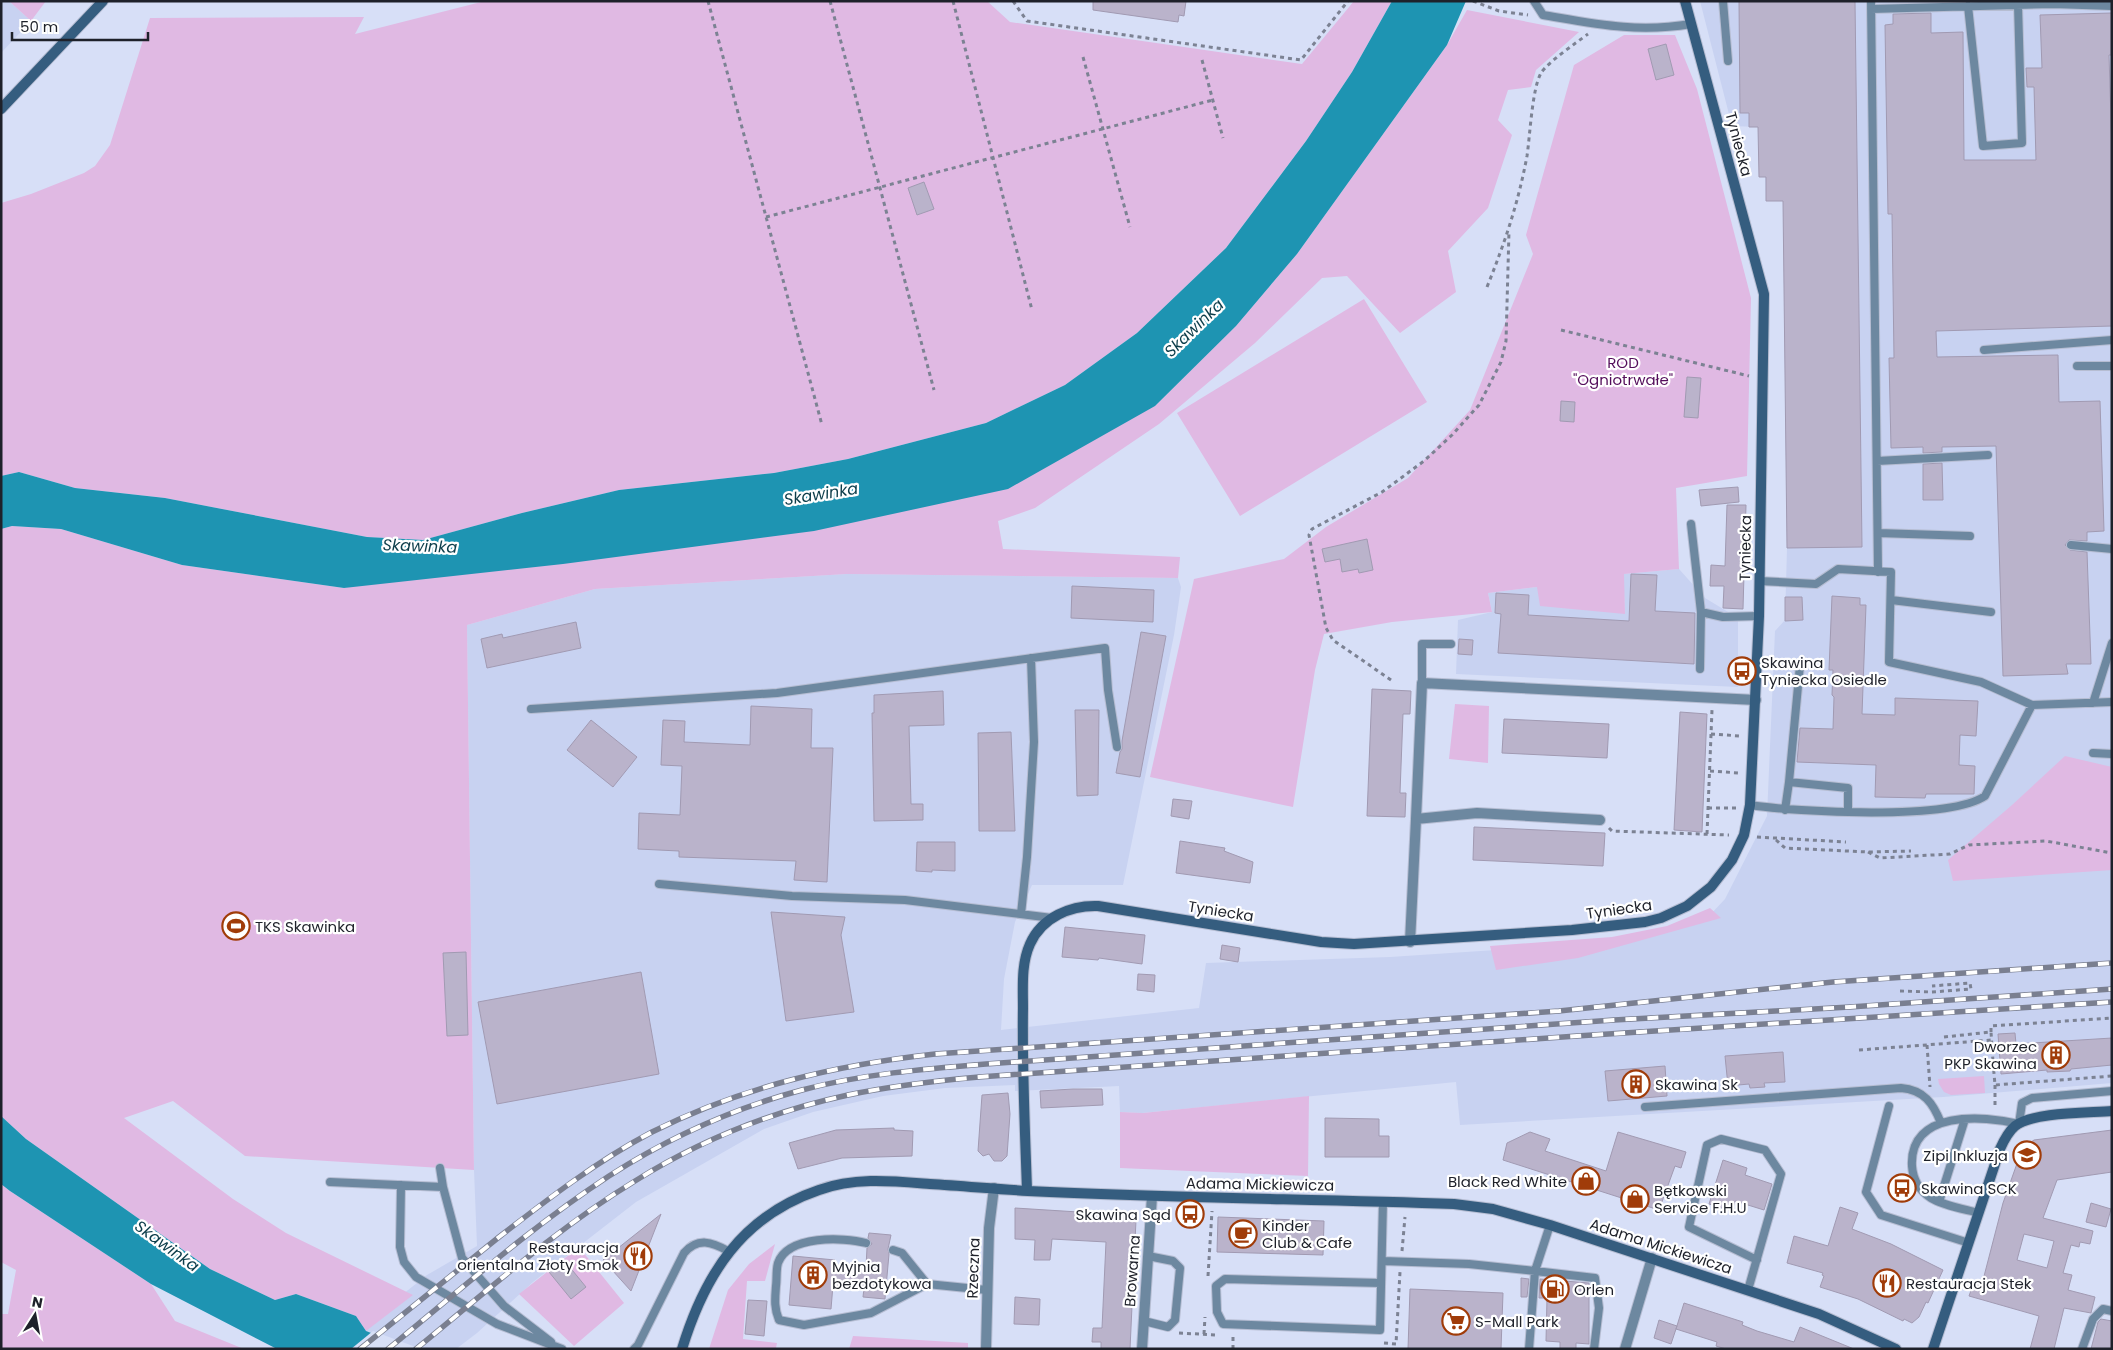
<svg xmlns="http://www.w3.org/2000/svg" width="2113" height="1350" font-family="Poppins,sans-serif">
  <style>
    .built { fill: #c8d2f1 }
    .green { fill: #e0b9e3 }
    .water { fill: #1e94b2 }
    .pier { fill: #d7dff7 }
    .building { fill: #bab3cb; stroke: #a19ab2; fill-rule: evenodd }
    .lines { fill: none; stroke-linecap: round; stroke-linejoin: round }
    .lane-casing { stroke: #b6bdd2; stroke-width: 10 }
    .street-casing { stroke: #b6bdd2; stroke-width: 12 }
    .secondary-casing { stroke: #b6bdd2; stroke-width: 12 }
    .path { stroke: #7c8293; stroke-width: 3; stroke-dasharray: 4 4; stroke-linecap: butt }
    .lane { stroke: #6d88a0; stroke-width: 8 }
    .street { stroke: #6d88a0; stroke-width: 10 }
    .secondary { stroke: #355d7f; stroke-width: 10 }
    .rail-casing { stroke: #7a7f90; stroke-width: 5.5 }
    .rail { stroke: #fff; stroke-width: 4; stroke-dasharray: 11; stroke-linecap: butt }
    .labels { text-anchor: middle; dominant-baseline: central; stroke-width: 4.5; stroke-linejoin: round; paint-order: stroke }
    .street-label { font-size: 15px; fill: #1e212a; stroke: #fff }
    .park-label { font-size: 15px; fill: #540e5b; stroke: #fff }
    .poi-label { font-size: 15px; fill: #1e212a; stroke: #fff; text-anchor: start }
    .water-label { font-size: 16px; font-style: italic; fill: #0c3d4a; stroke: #fff }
  </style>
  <rect width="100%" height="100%" fill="#d7dff7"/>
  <path class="built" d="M1,1h8l22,20 -30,32z
    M1700,1h412v1082l-169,14 -483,28 -4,-43 -314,31 -22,-1 -1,-26 -104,5v-6l-70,3 -62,8 -70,16 -49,17 -128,73 -103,80 -56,51 -21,16h-122l93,-74 50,-29 -3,-76 -7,-545 128,-36 252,-15 331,4 3,9 -7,48 -51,250h-91l-17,37 -11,57 -3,51 198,-22 7,-45 184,-6 241,-16 78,-25 16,-17 42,-83 8,-185 10,-11 2,-72 -4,-347h-17l-1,-24h-6l-1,-50 -26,-1z
    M1679,569l26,29 33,20v69l-282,-13 2,-54 34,-8 -4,-19 49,-6 88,26 -2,-39z"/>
  <path class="green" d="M9,1h37l-15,20z
    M485,1h502l23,21 292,42 52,-63h38l-40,71 -46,69 -80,107 -89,85 -72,52 -79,38 -138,36 -74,14 -155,17 -97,23 -99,27 -56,-3 -202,-39 -90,-10 -56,-16 -18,4v-273l30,-9 53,-21 11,-7 15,-21 40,-127 214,-1 -9,17z
    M1467,10l112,22 -43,38 -5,17 -23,3 -10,30 14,15 -24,73 -40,43 8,41 -56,41 -53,-57 -25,2 -67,65 -96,81 -124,84 -37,13 5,28 177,8 -2,21 -331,-4 -252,15 -128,36 7,545 -229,-14 -72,-55 -49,17 109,81 53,34 127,62 -47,36 -10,-15 -60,-22 -21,6 -65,-31 -184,-130 -25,-23v-587l11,-3 49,3 121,36 162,23 811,-182 81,-80 61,-72 150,-209z
    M1624,35h51l22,54 54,209 -4,178 -71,12 3,81 -55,5 1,40 -85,-8 -3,-19 -49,6 4,19 -100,10 -68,12 -9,36 -22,137 -143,-30 44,-198 90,-20 42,-32 82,-49 62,-68 63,-156 -7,-19 48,-170z
    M1364,299l63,103 -187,114 -63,-103z
    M1455,704l34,2 -1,57 -39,-4z
    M2065,756l47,11v103l-159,11 -5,-21 64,-55z
    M1710,908l11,10 -143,40 -82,12 -6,-24 122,-9 55,-11z
    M1984,1076l1,17 -34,2 -7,-3 -5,-8 -1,-5z
    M1309,1096l-1,80 -188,-8v-56l23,1z
    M1,1184l9,7 141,93 24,37 69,28h-243v-35h7l8,-44 -15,-8z
    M775,1244l-10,37h-18l-4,58 34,4 -1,5 6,1h-73l19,-59 21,-26z
    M579,1247l45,56 -50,43 -55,-52z
    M853,1336l115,7v6h-119z"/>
  <path class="water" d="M1392,1h74l-19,44 -150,209 -61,72 -81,80 -147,83 -194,42 -251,33 -219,24 -162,-23 -121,-36 -49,-3 -11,3v-53l18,-4 56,16 90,10 202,39 56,3 99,-27 97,-23 155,-17 74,-14 138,-36 79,-38 72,-52 89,-85 80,-107 46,-69z
    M1,1116l25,23 184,130 65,31 21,-6 60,22 10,15 46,18h-135l-126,-65 -141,-93 -9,-7z"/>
  <path class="pier" d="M373,1331l40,15 2,3h-64z"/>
  <path class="building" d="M1093,1h93l-2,15 -5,-1 -1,7 -85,-12z
    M1739,1h116l7,546 -75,1 -4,-347h-17v-24h-7l-1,-50h-9v-14h-9z
    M1931,13v20l32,-1 1,128h72l-2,-73h-7l-1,-19h16l-2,-53 72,-2v42h-3l3,97v174l-176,5 1,26 121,-2 1,47 41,-1 4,130 -17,1v9l-18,-1 -4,5 5,5 17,2 4,112h-25l2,10 -65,2 -7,-230 -54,1v5l-19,1v-6l-32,1 -2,-90h5l-2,-144h-4l-3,-189 8,-1v-10z
    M1666,44l8,31 -18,5 -8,-31z
    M924,182l10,27 -17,6 -9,-27z
    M1687,377l14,1 -3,40 -14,-1z
    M1561,401l14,1 -1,20 -14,-1z
    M1942,463l1,37h-20v-36z
    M1738,487l1,15 -38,4 -2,-16z
    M1727,505h19l-3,104 -20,-1 1,-22h-14l1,-21 14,1z
    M1367,539l6,31 -14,3 -1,-4 -16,3 -2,-13 -15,3 -3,-13z
    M1631,574l26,1 -2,36 40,2 -1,51 -196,-11 3,-39 -6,-1 1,-20 33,2 -1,20 101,6z
    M1072,586l82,4 -1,32 -82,-4z
    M1832,596l28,2v7h6l-4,109 33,1v-17l83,3 -2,35 -16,-1 -1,30 16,1 -1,28h-48l-1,4 -50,-1 1,-32 -79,-3 3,-34 33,1 1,-32 -2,-2 1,-25h-4z
    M1785,597h17l1,23 -18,1z
    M576,622l5,26 -94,20 -6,-29 21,-5 1,4z
    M1141,632l25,4 -26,141 -24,-4 4,-21 2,-3v-8z
    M1459,639l14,1 -1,15 -14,-1z
    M1372,689l39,2 -1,23h-7l-3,79h6l-1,24 -38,-1z
    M943,691l1,34 -35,1 2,78h12v16l-49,1 -2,-108h2v-18z
    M751,706l61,3 -1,39h22l-6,134 -33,-2 2,-19 -117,-4v-6l-41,-2 1,-36 41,2 2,-49 -21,-1 2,-45 22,1 -1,21 66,3z
    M1075,710h24l-1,85 -21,1z
    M1680,712l27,2 -5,118 -28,-2z
    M1504,719l105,5 -2,34 -105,-5z
    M591,720l46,37 -24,30 -46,-37z
    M1011,732l4,99h-36l-1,-98z
    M1173,799l19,2 -3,18 -18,-3z
    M1474,827l131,6 -2,33 -130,-6z
    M1180,841l45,7 -1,3 29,11 -3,21 -74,-10z
    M917,842h38v29l-23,-1v2l-16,-1z
    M771,912l74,5 -4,18 13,77 -68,9z
    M1065,927l80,8 -3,29 -43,-6 -1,2 -36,-3z
    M1222,945l18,3 -2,14 -18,-3z
    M466,952l2,83 -21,1 -4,-83z
    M641,972l18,102 -162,30 -19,-102z
    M1138,974l17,1 -1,17 -17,-2z
    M2015,1033l1,11 96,-6v27l-41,4 -1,2 -23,1v-2l-46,4 -3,-40z
    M1783,1052l2,30 -21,1 1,4 -15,1 -1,-4 -21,2 -3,-30z
    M1665,1066l2,30 -59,5 -3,-30z
    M1073,1089h29l1,16 -62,3 -1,-17z
    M1008,1093l2,21 -3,42 -5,5h-8l-5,-7 -6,2 -5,-5 4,-56z
    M1325,1118l54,1v17h10v21h-64z
    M894,1128v2l19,1 -1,25 -70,2 -44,11 -9,-26 47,-13z
    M2112,1130v42l-55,8 -14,38 50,13 -3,13 -10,-2 -1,5 -8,-2 -8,28 9,2 -4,15 27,7 -4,16 -27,-5 -10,41h-24l9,-33 -70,-20 5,-14 8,2 21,-81 17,-48 7,-10 7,-5zM2024,1234l30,7 -7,27 -30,-8z
    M1530,1132l20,7 -5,12 61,20 12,-39 68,20 -5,16 -6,-2 -16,44 -156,-50 4,-17z
    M1723,1160l24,8 -2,7 27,9 -8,26 -29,-9 -3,10 -23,-7z
    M2091,1203l20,6 -5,18 -20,-5z
    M1840,1207l18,6 -6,16 39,15 52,26 -15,33 -2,-1 -7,15 -7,6 -8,-4 -1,2 -45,-22 -38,-12 4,-11 -2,-1 1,-2 -36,-10 7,-27 34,10z
    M1015,1208l111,7v5h10l-6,129h-29v-7h-9l1,-14h9l4,-86 -54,-3 -2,21h-16l1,-20 -20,-1z
    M661,1214l-30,77 -28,-31z
    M1218,1217l106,4 -1,34 -106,-3z
    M869,1233l22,2 -3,14 1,5 -4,45 -22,-2 1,-9 -31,-3 -2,24 -42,-4 4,-49 42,4 -1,5 32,2 1,-19 5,-4 -4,-6z
    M564,1260l22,27 -15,12 -22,-27z
    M1521,1278l8,1 -2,18h-6z
    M1540,1279l49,4v61l-13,-1v6h-16v-7l-14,-1 1,-43h-8z
    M1410,1289l93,4 -2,56h-93z
    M1015,1297l25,2 -1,26 -25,-1z
    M748,1300l19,1 -3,35 -19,-2z
    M1684,1303l59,19 -1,3 15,6 37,11 6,-15 54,22h-128l-10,-3 1,-4 -41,-13z
    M2101,1319l11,2v28h-21l7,-27z
    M1659,1320l18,6 -6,18 -17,-6z"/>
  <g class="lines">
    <g class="lane-casing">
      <path id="lane" d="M1534,1l9,14c53,9 94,18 148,9
        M1723,1l5,60
        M1871,1l7,571
        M2053,1v3l59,2
        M1968,6l15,140 39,-3 -4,-138
        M1871,9l182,-5
        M1984,350l128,-10
        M2077,366h35
        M1877,461l111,-6
        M1691,524l10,88 22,5 36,-1
        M1878,533l92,3
        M2071,545l41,4
        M1759,581l57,3 22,-15 53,3 -2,90 92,20 51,23 80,-3
        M1891,600l100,12
        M1700,669l1,-57
        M1422,683v-39h29
        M2093,703l19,-60
        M531,709l246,-16 328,-45 3,42 9,57
        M2093,753l19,1
        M1789,782l11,-117
        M1750,805c47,7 198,16 235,-9l47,-91
        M1785,810l4,-28 59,6v23
        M659,884l133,12 113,4 147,18
        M1021,914l6,-57 7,-115 -3,-84
        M1889,1106l-23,86 15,23 88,28
        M1645,1107l256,-19c23,2 32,15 40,35
        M440,1168l3,19 19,71 42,48 47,36
        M330,1182l113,5
        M401,1185l-1,62 4,15 12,15 81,47 65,25
        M1939,1202l26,-83
        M1979,1213c-15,-4 -35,-7 -48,-15 -11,-7 -18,-18 -19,-32 -3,-56 71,-51 107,-42l3,-21 10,-5 80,-7
        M866,1243c-23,-6 -78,-8 -88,20 -2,6 -1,16 -2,23 -1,13 -2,22 3,34l25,5 67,-12 56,-29
        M893,1250l9,3 25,31 60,6
        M1383,1261l86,3 66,7 15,-46
        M1381,1283l-156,-4 -9,7 1,26 6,12 157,6 3,-129
        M1748,1290l33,-116 -16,-24 -44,-11 -14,6 -18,82 68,33
        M1144,1321l24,6 7,-7 5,-52 -7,-7 -25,-5
        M634,1349l4,-4 46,-92c14,-16 28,-11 44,-2
        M1529,1349l6,-78 60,7 4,30 -5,41
        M2082,1349l11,-30 10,-10 9,2"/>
    </g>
    <g class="street-casing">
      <path id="street" d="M1600,820l-123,-7 -61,6 6,-136 334,17
        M1410,942l6,-123
        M986,1349l3,-121 5,-40
        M1142,1349l10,-153
        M1625,1349l27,-91"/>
    </g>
    <g class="secondary-casing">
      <path id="secondary" d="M1,109l102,-108
        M1027,1190c-2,-60 -5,-121 -4,-182 0,-21 -2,-44 7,-64 12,-27 41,-39 68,-38l223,36 33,2 218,-14 73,-8 16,-4 26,-12 24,-19 21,-27 12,-25 6,-30 9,-189 5,-322 -79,-293
        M682,1349c23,-75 60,-133 137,-159 36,-13 73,-9 111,-6 33,2 65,5 98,7 142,7 284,8 426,13l39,5 57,16 269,89 77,35
        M1933,1349l67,-200c4,-9 8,-17 15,-23 18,-14 73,-13 97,-15"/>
    </g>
    <path class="path" d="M708,1l114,424
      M830,1l104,389
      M953,1l79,309
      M1013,1l14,20 274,39 47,-59
      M1473,1l26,10 29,4
      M1083,57l47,170
      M1202,60l21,78
      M766,217l447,-117
      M1487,287c18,-45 31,-83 40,-131 3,-20 5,-67 14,-83 7,-11 35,-30 47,-39
      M1561,330l188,46
      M1391,680l-58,-40 -7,-12 -17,-93 3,-6 70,-37 42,-31 28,-26 27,-30 22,-43 5,-21 3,-110
      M1711,734l29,2
      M1710,771l29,2
      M1708,808h29
      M1609,828l3,3 117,4
      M1707,834l5,-124
      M1757,837l89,5
      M1776,840l9,8 83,4 43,-1
      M1868,852l12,6 70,-4 19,-9 77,-4 66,12
      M1900,991l32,1 39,-3 -1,-6 -38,3
      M1991,1032v-6l121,-8
      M1944,1037l47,-5 2,30h-11
      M1927,1045l3,42
      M1859,1050l133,-10
      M1993,1062l2,23 117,-9
      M1995,1085v24
      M1402,1251l3,-34
      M1208,1276l4,-65
      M1179,1333l38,2
      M1204,1334l1,-17
      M1384,1343l12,1 4,-72
      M1233,1349v-14"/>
    <use href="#lane" class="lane"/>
    <use href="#street" class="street"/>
    <use href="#secondary" class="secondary"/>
    <g class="rail-casing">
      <path id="rail" d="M360,1349c47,-38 93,-75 139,-112 49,-38 98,-76 153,-105 89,-45 184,-67 283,-78l624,-43 274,-29 279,-19
        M388,1349c72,-59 143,-122 221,-173 59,-38 125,-68 193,-86 60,-16 122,-21 184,-26l628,-44 236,-13 262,-18
        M416,1349c71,-58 140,-120 219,-168 64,-40 138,-70 213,-86 43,-9 87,-14 131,-18l598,-41 535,-34"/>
    </g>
    <use href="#rail" class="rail"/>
  </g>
  <defs>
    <g id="bus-ring" transform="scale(1.4375)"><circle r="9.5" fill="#fff" stroke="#a03c09" stroke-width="1.5"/><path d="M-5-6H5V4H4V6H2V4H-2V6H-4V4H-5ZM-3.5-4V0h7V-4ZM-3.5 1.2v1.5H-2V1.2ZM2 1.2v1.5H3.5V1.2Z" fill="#a03c09"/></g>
    <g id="stadium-ring" transform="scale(1.4375)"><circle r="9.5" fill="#fff" stroke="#a03c09" stroke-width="1.5"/><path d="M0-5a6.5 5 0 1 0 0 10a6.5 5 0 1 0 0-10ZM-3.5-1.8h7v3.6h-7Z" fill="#a03c09"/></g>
    <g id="building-ring" transform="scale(1.4375)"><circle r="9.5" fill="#fff" stroke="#a03c09" stroke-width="1.5"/><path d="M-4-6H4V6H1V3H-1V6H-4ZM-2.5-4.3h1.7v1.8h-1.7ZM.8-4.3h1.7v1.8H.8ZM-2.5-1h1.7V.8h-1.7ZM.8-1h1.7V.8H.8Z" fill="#a03c09"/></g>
    <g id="school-ring" transform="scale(1.4375)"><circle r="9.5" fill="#fff" stroke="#a03c09" stroke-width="1.5"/><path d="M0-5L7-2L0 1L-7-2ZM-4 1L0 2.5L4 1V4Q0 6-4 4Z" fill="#a03c09"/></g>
    <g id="shop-ring" transform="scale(1.4375)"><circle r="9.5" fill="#fff" stroke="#a03c09" stroke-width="1.5"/><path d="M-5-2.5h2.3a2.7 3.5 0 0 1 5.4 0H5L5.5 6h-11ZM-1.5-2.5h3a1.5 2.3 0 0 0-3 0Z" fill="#a03c09"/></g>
    <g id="cafe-ring" transform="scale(1.4375)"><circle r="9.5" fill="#fff" stroke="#a03c09" stroke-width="1.5"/><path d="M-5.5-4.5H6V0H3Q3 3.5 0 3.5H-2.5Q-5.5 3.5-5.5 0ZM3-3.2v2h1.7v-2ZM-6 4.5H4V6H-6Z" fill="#a03c09"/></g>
    <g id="restaurant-ring" transform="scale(1.4375)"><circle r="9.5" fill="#fff" stroke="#a03c09" stroke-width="1.5"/><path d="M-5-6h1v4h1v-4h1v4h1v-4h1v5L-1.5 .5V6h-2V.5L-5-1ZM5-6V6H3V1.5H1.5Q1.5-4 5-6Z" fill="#a03c09"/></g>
    <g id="fuel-ring" transform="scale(1.4375)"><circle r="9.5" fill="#fff" stroke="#a03c09" stroke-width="1.5"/><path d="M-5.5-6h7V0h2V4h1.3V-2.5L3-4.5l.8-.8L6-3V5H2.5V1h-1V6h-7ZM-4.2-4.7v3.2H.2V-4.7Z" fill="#a03c09"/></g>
    <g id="supermarket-ring" transform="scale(1.4375)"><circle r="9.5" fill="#fff" stroke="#a03c09" stroke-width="1.5"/><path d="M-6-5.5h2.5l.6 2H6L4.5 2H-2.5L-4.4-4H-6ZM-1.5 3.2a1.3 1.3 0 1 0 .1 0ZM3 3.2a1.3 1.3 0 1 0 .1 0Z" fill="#a03c09"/></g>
  </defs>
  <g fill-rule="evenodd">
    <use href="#bus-ring" x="1742" y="671"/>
    <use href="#stadium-ring" x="236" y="926"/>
    <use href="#building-ring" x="2056" y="1055"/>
    <use href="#building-ring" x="1636" y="1084"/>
    <use href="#school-ring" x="2027" y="1155"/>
    <use href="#shop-ring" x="1586" y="1181"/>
    <use href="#bus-ring" x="1902" y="1188"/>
    <use href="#shop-ring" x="1635" y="1199"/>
    <use href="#bus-ring" x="1190" y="1214"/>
    <use href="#cafe-ring" x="1243" y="1234"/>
    <use href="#restaurant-ring" x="638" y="1256"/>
    <use href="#building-ring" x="813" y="1275"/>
    <use href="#restaurant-ring" x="1887" y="1283"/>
    <use href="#fuel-ring" x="1555" y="1289"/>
    <use href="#supermarket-ring" x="1456" y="1321"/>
  </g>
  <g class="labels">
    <g class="street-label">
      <text transform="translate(1739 144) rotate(75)">Tyniecka</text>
      <text transform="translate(1745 548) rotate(-89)">Tyniecka</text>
      <text transform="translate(1619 909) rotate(-8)">Tyniecka</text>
      <text transform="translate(1221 911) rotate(9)">Tyniecka</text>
      <text transform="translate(1260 1184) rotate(1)">Adama Mickiewicza</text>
      <text transform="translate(1661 1246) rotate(18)">Adama Mickiewicza</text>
      <text transform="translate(973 1268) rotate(-88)">Rzeczna</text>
      <text transform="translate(1132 1271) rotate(-86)">Browarna</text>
    </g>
    <g class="park-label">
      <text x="1623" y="362">ROD<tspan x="1623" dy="17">"Ogniotrwałe"</tspan></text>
    </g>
    <g class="poi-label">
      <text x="1761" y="662">Skawina<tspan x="1761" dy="17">Tyniecka Osiedle</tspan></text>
      <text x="255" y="926">TKS Skawinka</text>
      <text x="2037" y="1046" text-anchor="end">Dworzec<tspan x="2037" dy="17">PKP Skawina</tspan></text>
      <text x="1655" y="1084">Skawina Sk</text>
      <text x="2008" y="1155" text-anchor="end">Zipi Inkluzja</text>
      <text x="1567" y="1181" text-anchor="end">Black Red White</text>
      <text x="1921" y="1188">Skawina SCK</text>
      <text x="1654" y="1190">Bętkowski<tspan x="1654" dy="17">Service F.H.U</tspan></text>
      <text x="1171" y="1214" text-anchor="end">Skawina Sąd</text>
      <text x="1262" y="1225">Kinder<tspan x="1262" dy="17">Club &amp; Cafe</tspan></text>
      <text x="619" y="1247" text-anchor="end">Restauracja<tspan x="619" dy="17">orientalna Złoty Smok</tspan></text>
      <text x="832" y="1266">Myjnia<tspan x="832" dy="17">bezdotykowa</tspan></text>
      <text x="1906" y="1283">Restauracja Stek</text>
      <text x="1574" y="1289">Orlen</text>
      <text x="1475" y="1321">S-Mall Park</text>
    </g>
    <g class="water-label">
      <text transform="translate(1194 328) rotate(-44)">Skawinka</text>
      <text transform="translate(821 494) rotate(-9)">Skawinka</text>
      <text transform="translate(420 546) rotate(2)">Skawinka</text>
      <text transform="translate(167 1246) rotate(36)">Skawinka</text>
    </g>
  </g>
  <rect width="2113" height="1350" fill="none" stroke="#1e212a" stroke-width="5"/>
  <g transform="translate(35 1315) rotate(11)" stroke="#ffffff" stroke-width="4" paint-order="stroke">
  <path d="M0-4L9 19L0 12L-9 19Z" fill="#1e212a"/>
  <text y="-8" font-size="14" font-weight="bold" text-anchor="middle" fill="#1e212a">N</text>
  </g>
  <path d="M12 32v8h136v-8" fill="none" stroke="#1e212a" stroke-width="2.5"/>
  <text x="20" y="32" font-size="15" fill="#1e212a" stroke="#ffffff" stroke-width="4" paint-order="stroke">50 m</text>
</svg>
